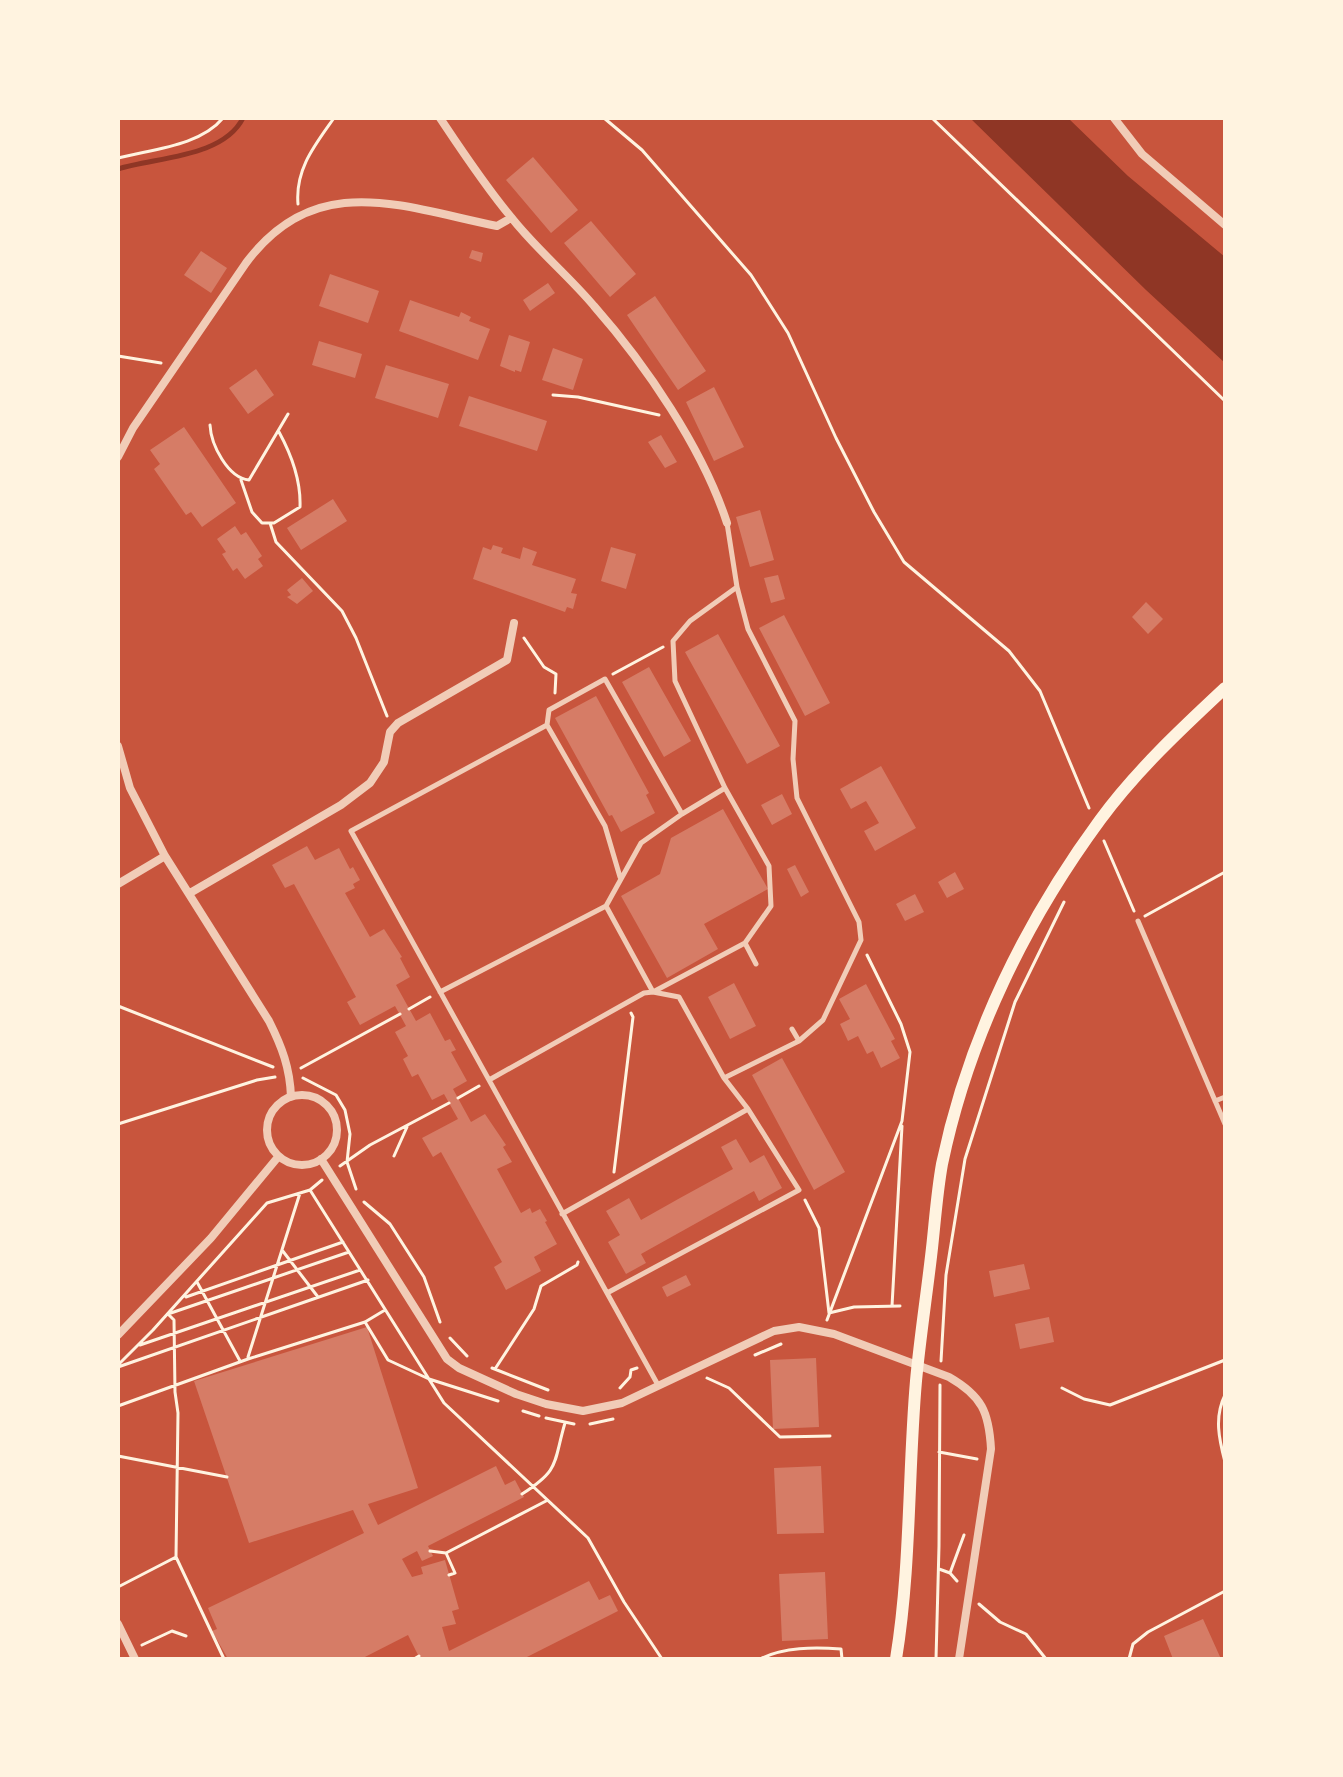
<svg xmlns="http://www.w3.org/2000/svg" width="1343" height="1777" font-family="Montserrat,sans-serif">
  <style>
    .water { fill: #8f3625 }
    .lines { fill: none; stroke-linecap: round; stroke-linejoin: round }
    .stream { stroke: #8f3625; stroke-width: 5 }
    .building { fill: #d67c66 }
    .path { stroke: #fff3e0; stroke-width: 3 }
    .service { stroke: #f1ccb7; stroke-width: 5 }
    .minor { stroke: #f1ccb7; stroke-width: 8 }
    .secondary { stroke: #fff3e0; stroke-width: 12 }
  </style>
  <rect width="100%" height="100%" fill="#c8553d"/>
  <path class="water" d="M970,118h98l60,58 97,81v106l-79,-73z"/>
  <g class="lines">
    <path class="stream" d="M118,169c37,-12 105,-11 125,-51"/>
  </g>
  <path class="building" d="M533,157l45,53 -27,23 -45,-53z
    M591,221l45,53 -26,23 -46,-54z
    M472,250l11,3 -2,9 -12,-4z
    M201,251l26,17 -16,25 -27,-18z
    M330,274l49,17 -11,32 -49,-17z
    M548,283l7,10 -25,18 -7,-11z
    M655,296l51,75 -28,19 -51,-75z
    M410,300l49,17 2,-5 10,5 -2,4 21,8 -12,31 -79,-29z
    M509,335l21,7 -9,30 -6,-2v2l-15,-6z
    M319,341l43,13 -7,24 -43,-13z
    M553,348l30,11 -10,31 -31,-10z
    M386,365l63,19 -11,34 -63,-20z
    M256,369l18,26 -26,19 -19,-26z
    M714,387l30,60 -30,14 -28,-59z
    M469,396l78,25 -10,30 -78,-25z
    M184,427l52,76 -34,24 -11,-15 -5,3 -32,-46 6,-5 -10,-14z
    M661,435l16,27 -12,6 -17,-26z
    M333,499l14,22 -46,29 -14,-22z
    M760,510l14,50 -24,7 -14,-50z
    M235,526l6,9 5,-3 16,24 -4,3 5,7 -18,13 -8,-11 -4,3 -11,-17 4,-2 -9,-13z
    M493,545l10,3 -2,5 19,6 3,-12 14,5 -5,13 44,14 -5,14 6,1 -4,15 -6,-2 -2,5 -92,-33 10,-32 8,3z
    M611,547l25,7 -10,35 -25,-8z
    M778,575l7,24 -14,4 -7,-25z
    M302,578l11,13 -16,13 -10,-7 4,-2 -4,-5z
    M1146,602l17,17 -15,15 -16,-17z
    M784,615l46,88 -25,13 -46,-88z
    M718,634l62,112 -33,18 -62,-112z
    M649,667l42,74 -27,16 -42,-75z
    M596,696l53,97 -3,2 9,18 -34,19 -9,-17 -3,1 -54,-98z
    M881,766l35,62 -41,23 -11,-20 15,-8 -13,-22 -15,8 -11,-20z
    M782,794l10,20 -20,11 -11,-20z
    M723,809l45,80 -64,35 14,25 -51,29 -46,-82 39,-22 11,-36z
    M307,846l8,14 24,-12 11,21 3,-2 7,13 -7,4 2,4 -10,5 25,44 14,-8 18,28 -2,1 10,19 -14,8 20,36 14,-8 15,28 5,-2 6,11 -5,2 16,29 -14,8 18,33 14,-8 21,31 -3,2 9,15 -15,7 24,44 9,-5 2,5 8,-4 7,12 -2,1 12,22 -23,13 7,14 -35,19 -12,-23 8,-5 -61,-110 -8,5 -11,-19 36,-19 -14,-25 -12,6 -14,-26 -6,3 -9,-18 5,-3 -13,-24 11,-6 -11,-20 -35,19 -13,-23 9,-5 -62,-113 -9,4 -13,-23z
    M795,865l14,27 -8,5 -14,-28z
    M955,872l9,17 -17,9 -9,-16z
    M915,894l9,18 -19,9 -9,-17z
    M734,983l22,43 -26,13 -22,-42z
    M866,984l29,55 -4,2 9,17 -19,10 -8,-17 -6,3 -9,-18 -10,5 -8,-17 10,-5 -11,-20z
    M782,1058l63,114 -31,18 -62,-115z
    M736,1139l14,24 14,-8 18,33 -23,13 -5,-10 -113,63 5,9 -20,11 -18,-32 12,-7 -14,-24 23,-13 12,22 39,-22 53,-29 -12,-22z
    M1024,1264l6,25 -36,8 -5,-26z
    M686,1275l5,10 -24,12 -5,-10z
    M1049,1317l5,25 -34,7 -5,-25z
    M367,1327l51,161 -50,16 10,21 118,-59 9,19 10,-5 9,17 -96,49 5,10 -11,5 -5,-10 -15,8 10,18 11,-3 -2,-7 24,-7 14,49 -7,2 4,13 -14,3 7,24 140,-70 10,19 11,-5 8,16 -95,48h-103l-12,-24 -47,24h-133l-16,-28 5,-2 -9,-21 156,-75 -11,-23 -104,33 -55,-162z
    M816,1358l3,69 -46,2 -3,-69z
    M821,1466l3,67 -47,1 -3,-66z
    M825,1572l3,67 -46,2 -3,-67z
    M1203,1619l18,40h-48l-9,-23z"/>
  <g class="lines">
    <path class="path" d="M604,118l38,32 109,125 37,58 48,105 38,74 30,50 105,89 31,40 49,117
      M932,118l293,283
      M118,158c34,-9 82,-12 105,-40
      M298,204c-3,-35 17,-59 36,-86
      M118,356l43,7
      M553,395l25,2 81,18
      M210,425c1,20 18,53 39,55l39,-66
      M241,480l11,32 10,11h12l26,-16c1,-25 -9,-53 -21,-75
      M270,523l6,19 66,69 14,27 31,78
      M524,638l20,29 12,7 -1,19
      M613,674l50,-27
      M1104,841l30,70
      M1145,916l80,-44
      M118,1006l155,61
      M409,1009l21,-12
      M301,1068l99,-54
      M303,1078l33,17 9,15 5,24 -3,28 9,27
      M458,1098l21,-12
      M118,1124l139,-44 18,-3
      M394,1156l13,-29
      M340,1166l30,-21 79,-42
      M614,1172l19,-155 -2,-4
      M310,1190l134,213 144,135 36,64 38,57
      M805,1200l14,28 10,85 25,-6 46,-1
      M364,1202l26,22 34,53 16,45
      M282,1250l36,47
      M197,1282l43,79
      M186,1297l157,-55
      M892,1306l10,-180
      M827,1320l75,-199 8,-69 -9,-28 -34,-69
      M365,1322l23,38 41,19 69,22
      M450,1338l17,18
      M140,1345l220,-75
      M755,1355l26,-11
      M248,1357l52,-164
      M941,1361l5,-86 19,-116 50,-157 49,-100
      M118,1365l35,-35 114,-127 43,-13 12,-10
      M118,1367l250,-87
      M492,1368l56,22
      M495,1369l39,-60 7,-23 36,-21 1,-3
      M707,1378l22,10 51,49 50,-1
      M620,1388l10,-11 1,-7 6,-2
      M1062,1388l22,11 26,6 115,-45
      M1225,1395c-11,22 -6,44 0,67
      M118,1406l130,-47 117,-37 20,-12
      M523,1411l16,5
      M546,1418l28,6
      M590,1424l23,-5
      M939,1452l38,7
      M118,1456l109,21
      M522,1494c39,-25 31,-31 43,-71
      M430,1551l16,2 100,-52
      M446,1553l9,20 -6,2
      M939,1569l11,4 7,8
      M950,1573l14,-38
      M118,1587l58,-30
      M979,1604l21,18 26,12 20,25
      M142,1645l30,-14 14,5
      M224,1659l-48,-102 2,-144 -3,-21 -1,-72 -6,-6 181,-62
      M414,1659l5,-3
      M760,1659c24,-12 54,-12 81,-10l1,10
      M936,1659l3,-113 1,-161
      M1129,1659l4,-15 15,-12 77,-41"/>
    <path class="service" d="M727,523l10,64 11,42 47,92 -2,38 4,39 62,124 2,18 -38,80 -24,21 -7,-12
      M547,725l-196,106 307,554
      M620,877l-15,-51 -58,-101 2,-15 56,-31 77,135
      M1138,921l87,203
      M745,943l11,21
      M440,992l166,-86
      M724,1078l75,-37
      M489,1080l155,-87 9,-1 92,-49 26,-37 -2,-40 -44,-78 -50,-107 -2,-40 17,-20 47,-34
      M1215,1101l10,-4
      M562,1214l186,-105 -24,-31 -45,-81 -26,-5 -47,-86 35,-63 41,-29 43,-26
      M607,1293l192,-103 -51,-81"/>
    <path class="minor" d="M440,118c22,33 45,68 71,99 25,32 57,58 83,89 52,59 109,143 133,217
      M1114,118l28,36 83,71
      M118,457l15,-29 113,-165c70,-94 156,-56 251,-37l14,-8
      M118,746l12,42 35,68 104,165c13,26 21,47 22,76
      M118,884l47,-28
      M190,893l151,-88 29,-22 14,-21 6,-30 8,-9 109,-63 7,-37
      M267 1130a35 35 0 1 1 70 0a35 35 0 1 1-70 0Z
      M321,1159l126,200 12,9 57,26 30,10 37,7 39,-8 152,-72 25,-4 35,7 115,43c33,19 40,35 42,72l-32,210
      M118,1335l93,-97 67,-81
      M118,1624l17,35"/>
    <path class="secondary" d="M896,1659c15,-92 12,-186 20,-278 4,-44 11,-88 16,-133 3,-27 5,-56 10,-84 26,-125 83,-242 158,-344 36,-49 81,-91 125,-132"/>
  </g>
  <rect width="1343" height="1777" fill="none" stroke="#fff3e0" stroke-width="240"/>
</svg>
